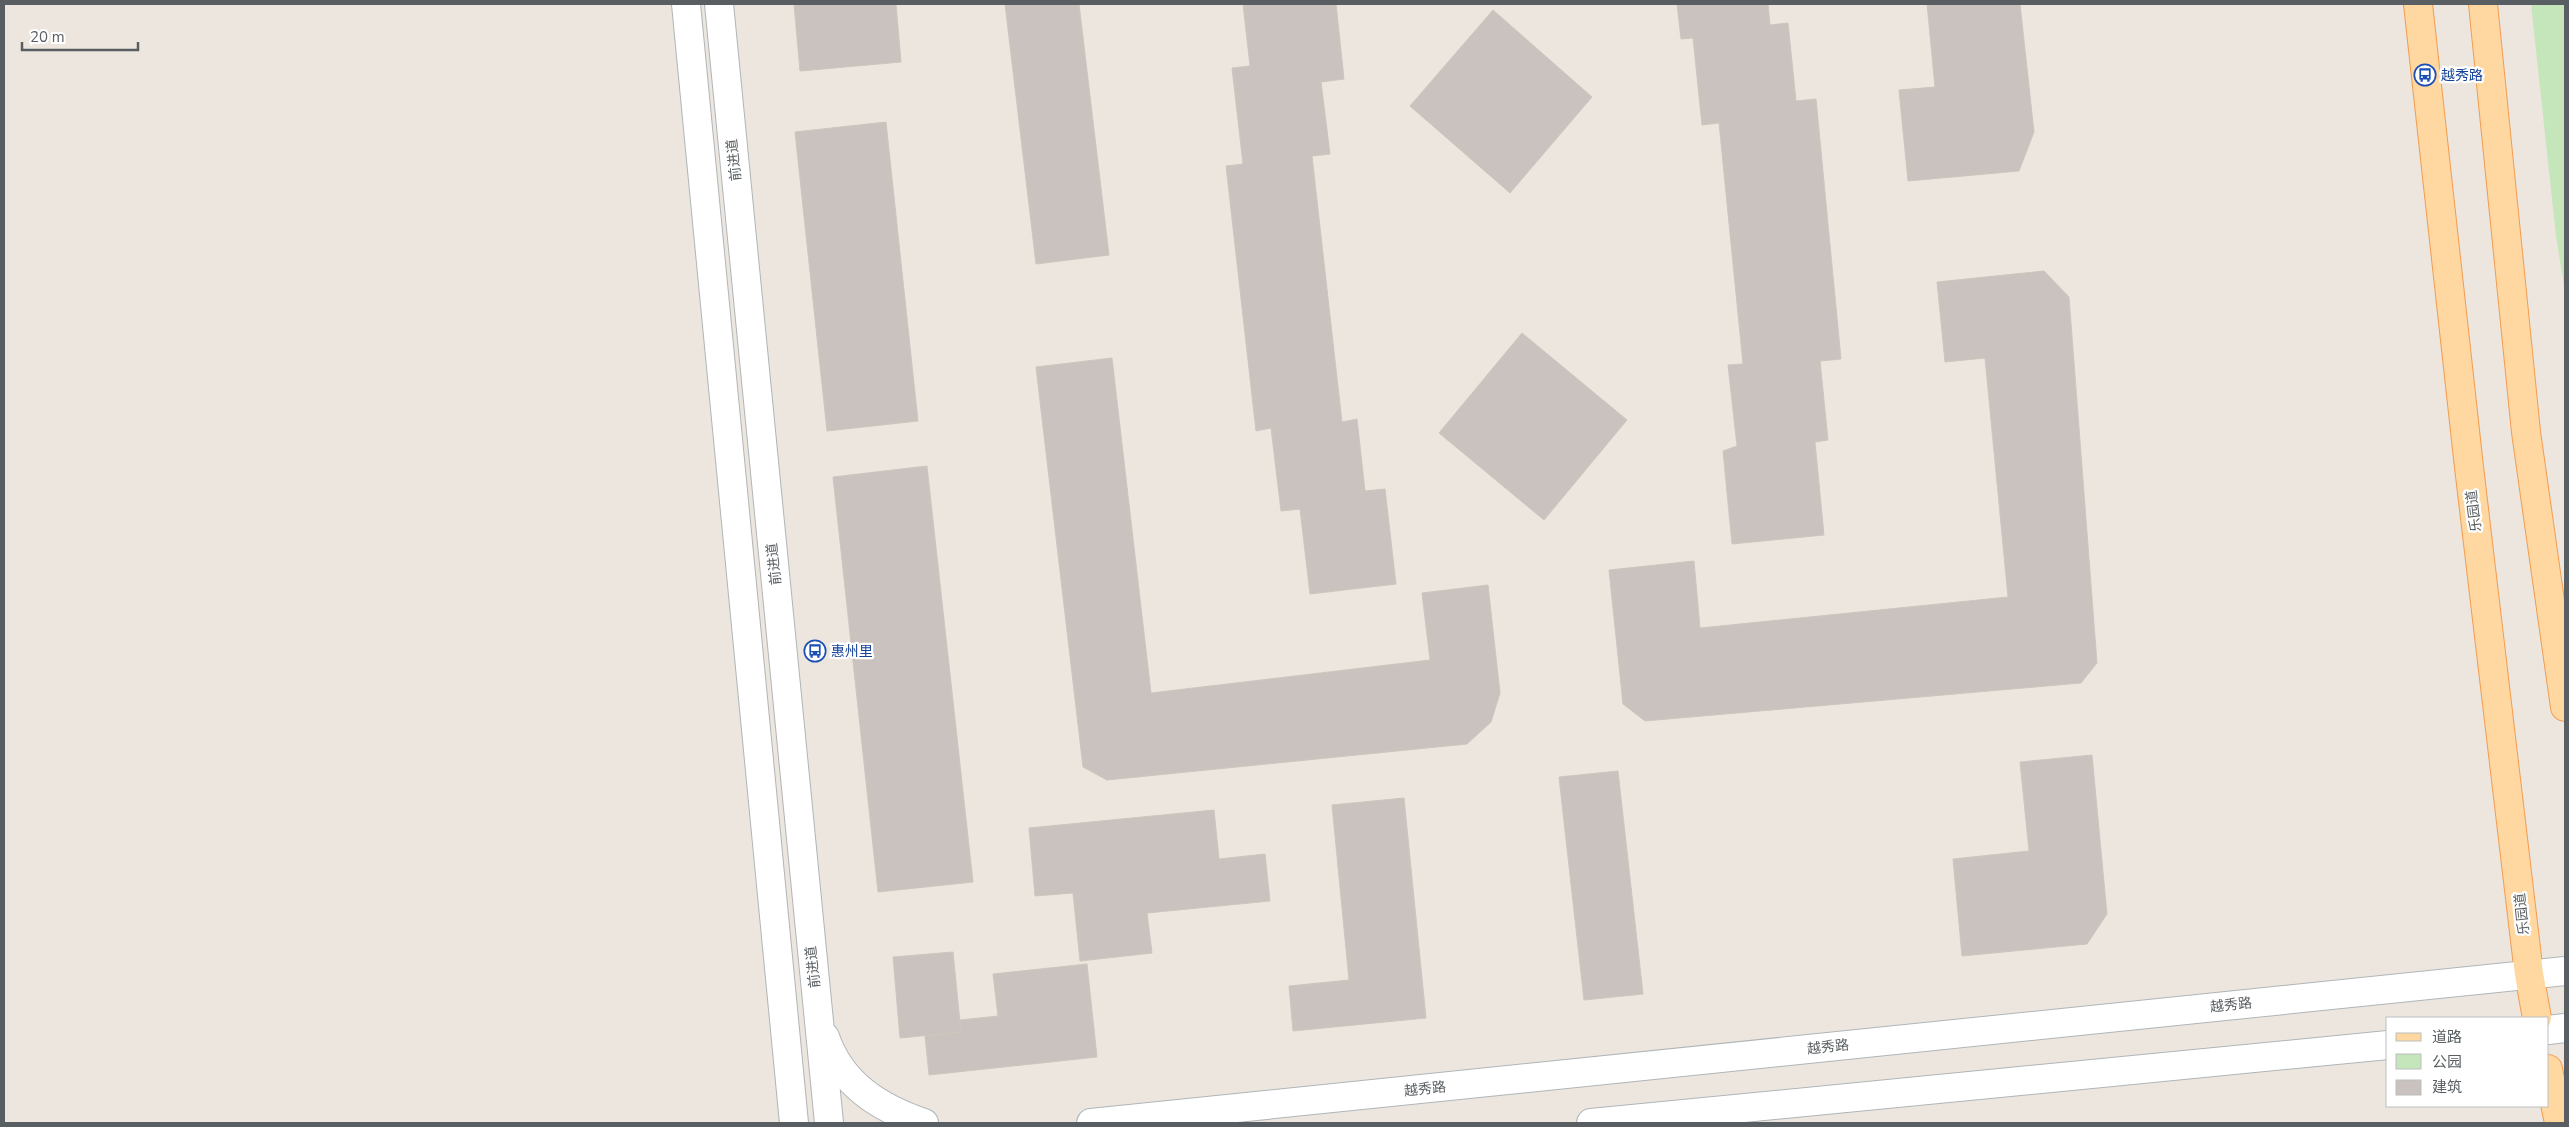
<svg xmlns="http://www.w3.org/2000/svg" width="2569" height="1127" font-family="'Nunito Sans','Noto Sans SC',sans-serif">
  <style>
    .green { fill: #c5e5ba }
    .building { fill: #c9c2be; stroke: #d0c5bd }
    .lines { fill: none; stroke-linecap: round; stroke-linejoin: round }
    .minor-casing { stroke: #b0b5b8; stroke-width: 30 }
    .major-casing { stroke: #f49b4f; stroke-width: 30 }
    .minor { stroke: #fff; stroke-width: 28 }
    .major { stroke: #ffd7a1; stroke-width: 28 }
    .labels { text-anchor: middle; dominant-baseline: central; stroke-width: 4.5; stroke-linejoin: round; paint-order: stroke }
    .transit-label { font-size: 14px; fill: #164399; stroke: #fff; text-anchor: start }
    .street-label { font-size: 14px; fill: #585e61; stroke: #fff }
  </style>
  <rect width="100%" height="100%" fill="#ece6df"/>
  <path class="green" d="M2531,4h34v288l-9,-56z"/>
  <path class="building" d="M794,4h102l5,58 -101,9z
    M1005,4h74l30,251 -73,9z
    M1243,4h93l8,75 -23,3 9,72 -18,2 30,266 15,-3 8,72 20,-2 11,95 -86,10 -10,-85 -19,2 -10,-83 -15,3 -30,-265 17,-2 -11,-96 18,-2z
    M1677,4h91l2,21 18,-2 8,78 20,-2 25,260 -21,2 8,79 -13,2 9,93 -92,9 -9,-93 14,-5 -9,-81 15,-1 -24,-241 -17,2 -9,-87 -12,1z
    M1927,4h93l14,128 -15,39 -111,10 -9,-91 36,-3z
    M1493,10l99,87 -82,96 -100,-87z
    M886,122l32,299 -91,10 -32,-299z
    M2044,271l25,26 28,366 -16,20 -436,38 -22,-17 -14,-134 85,-9 6,67 308,-31 -23,-239 -40,4 -8,-80z
    M1522,333l105,87 -83,100 -105,-87z
    M1112,358l39,335 279,-33 -8,-67 66,-8 12,108 -9,29 -24,22 -360,36 -24,-13 -47,-400z
    M927,466l46,416 -95,10 -45,-415z
    M2092,755l15,159 -20,30 -125,12 -9,-97 76,-8 -9,-89z
    M1618,771l25,223 -59,6 -25,-223z
    M1404,798l22,220 -133,13 -4,-45 60,-6 -17,-175z
    M1214,810l5,49 46,-5 5,47 -123,12 5,40 -72,8 -7,-68 -38,3 -6,-68z
    M953,952l8,80 -61,6 -7,-81z
    M1087,964l10,93 -168,18 -4,-39 36,-4 -1,-12 38,-4 -5,-42z"/>
  <g class="lines">
    <g class="minor-casing">
      <path id="minor" d="M686,4l108,1119
        M719,4l110,1119
        M2548,1030l17,-2
        M825,1037c16,47 54,71 99,86
        M1091,1123l1474,-152
        M1591,1123l797,-78"/>
    </g>
    <g class="major-casing">
      <path id="major" d="M2418,4l51,463 60,507 8,44
        M2483,4l43,428 39,275
        M2548,1069l11,54"/>
    </g>
    <use href="#minor" class="minor"/>
    <use href="#major" class="major"/>
  </g>
  <defs>
    <g id="bus-ring" transform="scale(1.125)"><circle r="9.5" fill="#fff" stroke="#1a4fb4" stroke-width="1.5"/><path d="M-5-6H5V4H4V6H2V4H-2V6H-4V4H-5ZM-3.5-4V0h7V-4ZM-3.5 1.2v1.5H-2V1.2ZM2 1.2v1.5H3.5V1.2Z" fill="#1a4fb4"/></g>
  </defs>
  <g fill-rule="evenodd">
    <use href="#bus-ring" x="2425" y="75"/>
    <use href="#bus-ring" x="815" y="651"/>
  </g>
  <g class="labels">
    <g class="transit-label">
      <text x="2441" y="75">越秀路</text>
      <text x="831" y="651">惠州里</text>
    </g>
    <g class="street-label">
      <text transform="translate(734 160) rotate(-96)">前进道</text>
      <text transform="translate(2474 511) rotate(-97)">乐园道</text>
      <text transform="translate(774 564) rotate(-96)">前进道</text>
      <text transform="translate(2522 914) rotate(-96)">乐园道</text>
      <text transform="translate(813 967) rotate(-96)">前进道</text>
      <text transform="translate(2231 1005) rotate(-6)">越秀路</text>
      <text transform="translate(1828 1047) rotate(-6)">越秀路</text>
      <text transform="translate(1425 1089) rotate(-6)">越秀路</text>
    </g>
  </g>
  <rect width="2569" height="1127" fill="none" stroke="#585e61" stroke-width="10"/>
  <rect x="2386" y="1017" width="162" height="90" fill="#ffffff" stroke="#bcbfc0"/>
  <rect x="2396" y="1033" width="25" height="8" fill="#ffd7a1" stroke="#bcbfc0"/>
  <text x="2432" y="1042" font-size="15" fill="#585e61">道路</text>
  <rect x="2396" y="1054" width="25" height="15" fill="#c5e5ba" stroke="#bcbfc0"/>
  <text x="2432" y="1067" font-size="15" fill="#585e61">公园</text>
  <rect x="2396" y="1080" width="25" height="15" fill="#c9c2be" stroke="#bcbfc0"/>
  <text x="2432" y="1092" font-size="15" fill="#585e61">建筑</text>
  <path d="M22 42v8h116v-8" fill="none" stroke="#585e61" stroke-width="2.5"/>
  <text x="30" y="42" font-size="15" fill="#585e61" stroke="#ffffff" stroke-width="4" paint-order="stroke">20 m</text>
</svg>
